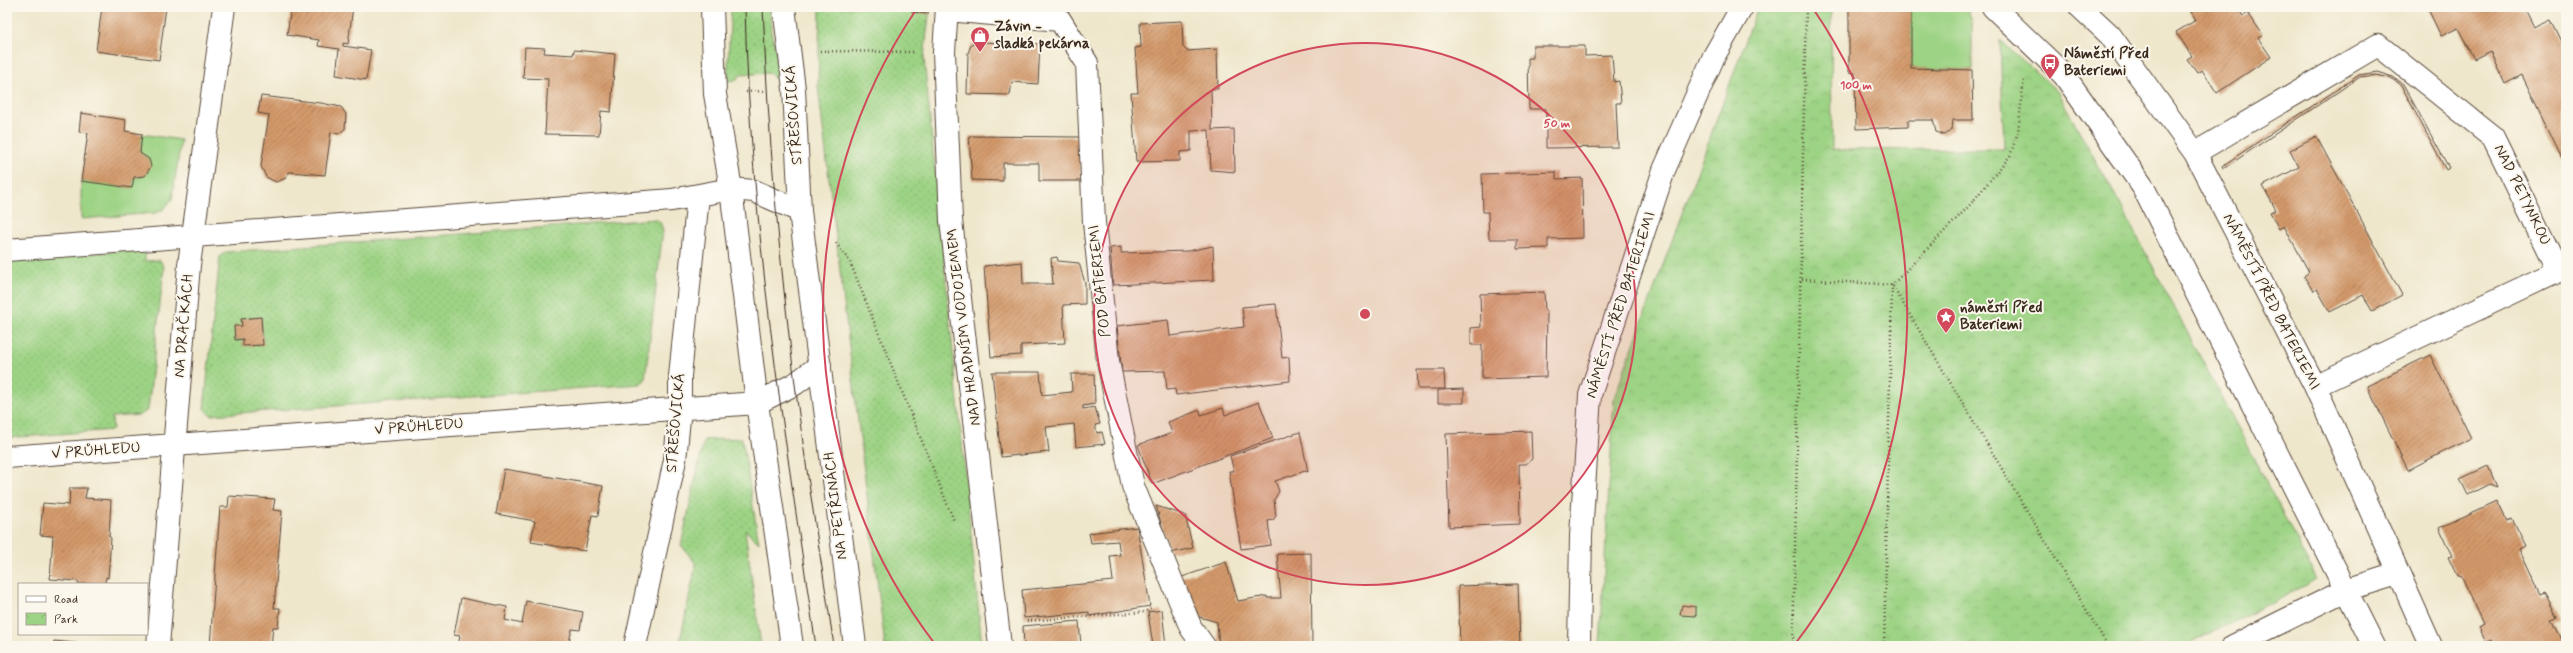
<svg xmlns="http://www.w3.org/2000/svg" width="2573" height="653" font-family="Mynerve,sans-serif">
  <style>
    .grass { fill: url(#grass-dots); stroke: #6c7e51; fill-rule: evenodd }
    .park { fill: url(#park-crowns); stroke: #6c7e51 }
    .garden { fill: #9dd384; stroke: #6c7e51 }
    .building { fill: url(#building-hatch) }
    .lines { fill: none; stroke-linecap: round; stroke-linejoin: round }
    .minor-casing { stroke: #564638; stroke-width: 24 }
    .tertiary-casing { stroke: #564638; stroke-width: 24 }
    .path { stroke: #564638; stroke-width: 2.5; stroke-dasharray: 1 3; stroke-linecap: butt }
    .minor { stroke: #fff; stroke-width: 22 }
    .tertiary { stroke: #fff; stroke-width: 22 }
    .tram { stroke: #3b2a1e; stroke-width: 1 }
    .ring { fill: none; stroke: #d1495b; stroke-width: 2 }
    .labels { text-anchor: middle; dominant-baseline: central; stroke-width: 4; stroke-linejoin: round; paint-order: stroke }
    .poi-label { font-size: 15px; font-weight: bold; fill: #3b2a1e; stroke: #fbf7ec; text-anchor: start }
    .street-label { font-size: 15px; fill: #3b2a1e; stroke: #fbf7ec }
    .centre { fill: #d1495b; stroke: #fbf7ec; stroke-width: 2 }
    .ring-label { font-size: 12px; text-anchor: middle; font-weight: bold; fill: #d1495b; stroke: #fbf7ec; stroke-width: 4; stroke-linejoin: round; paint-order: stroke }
  </style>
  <defs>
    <pattern id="grass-dots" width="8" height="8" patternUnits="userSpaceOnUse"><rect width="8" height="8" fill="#9dd384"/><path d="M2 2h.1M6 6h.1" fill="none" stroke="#88b572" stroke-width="1.8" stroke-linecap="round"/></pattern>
    <pattern id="park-crowns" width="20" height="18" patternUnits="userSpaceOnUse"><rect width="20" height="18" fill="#9dd384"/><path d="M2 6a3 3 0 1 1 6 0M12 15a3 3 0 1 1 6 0" fill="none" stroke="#88b572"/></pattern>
    <pattern id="building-hatch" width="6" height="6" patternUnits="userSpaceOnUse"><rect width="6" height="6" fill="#d3996a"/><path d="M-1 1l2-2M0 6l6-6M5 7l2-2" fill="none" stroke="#ac7d57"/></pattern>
  </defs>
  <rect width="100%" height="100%" fill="#fbf7ec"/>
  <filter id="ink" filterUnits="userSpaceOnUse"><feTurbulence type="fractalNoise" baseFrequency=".025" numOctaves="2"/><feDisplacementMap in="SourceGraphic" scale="8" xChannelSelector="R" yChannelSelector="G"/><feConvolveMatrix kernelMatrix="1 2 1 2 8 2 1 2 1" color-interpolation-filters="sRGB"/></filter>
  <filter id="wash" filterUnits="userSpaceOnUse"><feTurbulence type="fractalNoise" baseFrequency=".012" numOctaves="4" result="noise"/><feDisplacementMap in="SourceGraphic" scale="16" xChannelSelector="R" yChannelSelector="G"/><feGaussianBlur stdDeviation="0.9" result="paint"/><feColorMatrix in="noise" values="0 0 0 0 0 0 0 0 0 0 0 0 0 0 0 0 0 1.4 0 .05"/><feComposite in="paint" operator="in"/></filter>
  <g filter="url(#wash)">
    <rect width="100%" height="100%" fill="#efe7cc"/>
    <path class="grass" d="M731,7h39l1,25 12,44 -9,2 -4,-5 -30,2 -3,5 -10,1z
      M820,7h92v5l16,2v-7h2l-6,51 58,588h-97l-67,-559z
      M655,219l5,3 3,8 -18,150 -5,4 -429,31 -7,-6 16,-153 6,-4zM261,317l2,28 -20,1v-7l-8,1 -1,-14h8l-1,-7z
      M145,249v12l15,-1 4,8 -16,142 -8,5 -28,2 1,13 -106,8v-178z
      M742,438l17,105 -14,-13 16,116h-82l17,-82 -15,-19 23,-105z"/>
    <path class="park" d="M1758,7h73l1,143 172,-1 -4,-109 57,51 63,113 197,375 -131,67h-586l14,-248z"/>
    <path class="garden" d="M1911,7h55l6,13v50l-61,-2z
      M142,134l39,6 -9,59 -8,10 -9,4 -74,6v-38l51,7 2,-11c12,2 18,-7 15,-18l-9,-6z"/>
    <g id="blocks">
      <path class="building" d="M102,7h64l-7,53 -63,-9z
        M291,7h62l-5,37 -5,-1v3l28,4 -5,30 -30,-5 3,-26 -21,-3 1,-6 -32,-5z
        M912,7h16v7l-16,-2z
        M1849,7h62v61l61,2 1,50h-20l-1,10 -7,5 -9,-3 -3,-12h-25v7l-52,2 -1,-56 -6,-1z
        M2188,7h49l6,9 5,-3 15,22 -5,3 13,19 -54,36 -15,-23 -5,3 -10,-14 5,-3 -16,-24 20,-12z
        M2427,7h97l10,20 17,-8 15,31v117l-44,-92 -17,9 -15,-33 -16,8 -16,-31 -17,8z
        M1182,21l1,26 4,4 30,-2 1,40h-7l1,41 22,-1 1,43 -24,-2 -2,-40 -18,1v20l-11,1v9l-44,1 -5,-69h7l-3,-45 6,-1 -1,-24z
        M978,42l62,2 -2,40 -26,-2 -2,13 -43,-1 1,-41 3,-8z
        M1533,46h52v10l27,-1 2,27 5,-1 2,22h-5l2,44 -72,1v-39h-17l-1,-51h5z
        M525,47l20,1 -1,5 29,2 1,-5 41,4 -4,58 -10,-1 -2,24 -54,-1 3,-55 -25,-1z
        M2377,72l16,5 10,7 46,84 -3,2 -45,-85 -8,-6 -17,-4 -16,2 -137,92 -1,-3 137,-91z
        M261,96l60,7 20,4 5,7 -1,15 -7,5 -7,-2 -6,43 -36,-3 -3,6 -10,4 -10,-5 -5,-11 8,-51 -11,-2z
        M81,113l45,7 -1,11 17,3 -2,19 9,6 2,7 -6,10 -11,1 -2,11 -51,-7 7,-48 -9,-1z
        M969,136l111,1 1,44h-42v-18h-36v18l-31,-1z
        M2316,136l86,159 -30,16 -9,-16 -33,17 -13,-23 -4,2 -9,-15 5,-4 -25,-46 -5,3 -9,-17 6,-2 -13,-24 36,-19 -9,-17z
        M1556,172v7l26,-1 1,60 -35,1v9l-31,1v-10h-28l-1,-27h-5l-1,-38z
        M1213,246l1,34 -101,5 -3,-37 11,-1v6l67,-2z
        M1057,257l1,4 21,2 6,20v21l-22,1 2,38 -44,2v10l-30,2 -7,-91 38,-4 1,22h30l-2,-26z
        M1544,292l1,19h2l-1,66 -64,2v-34h-11v-17l10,-1 -1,-33z
        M1276,304l6,54 7,-1 1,24 -114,14 -1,-6 -8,1 -2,-19 -43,1 -5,-46 51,-6 2,16 74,-9 -2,-20z
        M261,317l2,28 -20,1v-7l-8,1 -1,-14h8l-1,-7z
        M2430,355l41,83 -63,32 -41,-84z
        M1417,370h27l1,19h-27z
        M992,372h48l2,23 30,-3 -1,-18h23l1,30 -12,2v3l12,-2 5,17 -5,1 2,8 5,-1 3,12 -29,3 -2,-23 -28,3 3,25 -48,5z
        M1464,389v14h-26v-13z
        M1259,402l14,36 -121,46 -14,-39 34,-12 -4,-11 32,-12 1,5 22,-7 2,7z
        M1531,431l1,28 -6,5h-7l1,60 -71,3 -3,-93z
        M1300,432l8,40 -3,-1 -30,10 4,10 -5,9 2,16 -3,4 -5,1 3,24 -30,4 -12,-78h5l-4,-15z
        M2488,466l9,21 -8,-3 -21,11 -8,-16z
        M504,469l99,17 -5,30 -6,-1 -7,36 -54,-9 4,-21 -39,-7z
        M70,488h17l-2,10 26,2 -2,36 2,2 -3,40 -2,-1 -1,7h-27v-3l-28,-2 3,-43 -13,-1 3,-32 26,2z
        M229,496l46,3 -2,11 9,1 -8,97h6l-2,19h-5l-2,19h-61l10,-139h8z
        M2497,501l10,20 5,-2 13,26 -6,3 22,47 5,-2 12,24 -6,2 13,27h-71l-2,-6 -6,3 -7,-16 5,-3 -23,-49 -4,1 -9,-19 4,-1 -13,-28z
        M1156,506l29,9 8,33 -23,5z
        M1137,527l13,79 -61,10v-4l-65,6 -2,-28 91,-9 -3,-25 10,-1 -2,-14 -27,2 -2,-10z
        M1311,553l1,93h-93l-2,-24 -21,-6 2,-2 -19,-36 47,-16 12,39 29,-5v2h14l-4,-44z
        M1518,584l2,62h-60l-2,-60z
        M461,598l46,9 -2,13 17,4 4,-23 57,11 -3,18 -8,-1 -4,17h-110l2,-10 -6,-1z
        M1682,605l14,2v9l-16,-1z
        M1162,610l4,36h-13l-5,-34z
        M1079,621l2,25h-57l-1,-20z
        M54,641l44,4v1h-45z"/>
    </g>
  </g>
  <g filter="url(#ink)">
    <use href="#blocks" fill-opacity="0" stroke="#564638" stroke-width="1"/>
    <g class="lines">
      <g class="minor-casing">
        <path id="minor" d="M947,7l-3,45 7,168 49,426
          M1993,7l71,68 79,112 231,459
          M2080,7l30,28 85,118 120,233 116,260
          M947,10l113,10 27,43 7,159 14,139 25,125 58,142 13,18
          M2195,153l183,-108 115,92 65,134 -243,115
          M7,250l665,-50 59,-11 23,2 46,20
          M7,457l750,-54 38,-19 25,-19
          M158,646l31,-381 35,-258
          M635,646l40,-186 5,-52v-32l18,-180
          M1579,646l2,-110 9,-141 74,-225 50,-114 28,-49
          M2233,646l113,-56 51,-16"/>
      </g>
      <g class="tertiary-casing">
        <path id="tertiary" d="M712,7l3,87 16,95 26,214 35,243
          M784,7l10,82 6,122 55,435"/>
      </g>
      <path class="path" d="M820,51l93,1
        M746,92l17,-1
        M836,243l14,19 104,259
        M1802,279l90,6 216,361
        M1027,621l118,-9 6,-4
        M1793,646l13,-639
        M1884,646l8,-361 77,-79 41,-50 8,-24 6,-54"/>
      <use href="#minor" class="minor"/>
      <use href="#tertiary" class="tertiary"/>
      <path class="tram" d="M745,7c5,215 39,427 71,639
        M763,7c5,126 16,252 32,377 11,87 26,175 39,262"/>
    </g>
  </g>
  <circle cx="1365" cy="314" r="271" fill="#d1495b" fill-opacity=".12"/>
  <g class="ring">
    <circle cx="1365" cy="314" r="271"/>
    <path d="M935 644A542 542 0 0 1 918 7M1812 7A542 542 0 0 1 1795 644"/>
  </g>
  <defs>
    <g id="shop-pin" transform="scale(1)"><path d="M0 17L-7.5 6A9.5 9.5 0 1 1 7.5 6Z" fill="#d1495b" stroke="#fbf7ec"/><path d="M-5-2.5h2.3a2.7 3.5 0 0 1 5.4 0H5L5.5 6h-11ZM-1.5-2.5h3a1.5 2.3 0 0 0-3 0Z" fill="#fff"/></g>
    <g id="bus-pin" transform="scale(1)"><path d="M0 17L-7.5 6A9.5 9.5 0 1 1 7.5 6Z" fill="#d1495b" stroke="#fbf7ec"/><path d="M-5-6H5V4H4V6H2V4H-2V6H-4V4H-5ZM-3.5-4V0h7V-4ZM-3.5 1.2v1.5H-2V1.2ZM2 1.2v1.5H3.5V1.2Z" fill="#fff"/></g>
    <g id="sight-pin" transform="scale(1)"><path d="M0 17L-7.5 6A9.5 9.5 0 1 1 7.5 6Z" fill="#d1495b" stroke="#fbf7ec"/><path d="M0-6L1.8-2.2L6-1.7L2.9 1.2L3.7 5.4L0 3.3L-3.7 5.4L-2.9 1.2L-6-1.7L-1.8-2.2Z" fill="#fff"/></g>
  </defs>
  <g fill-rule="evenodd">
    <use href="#shop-pin" x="980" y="36"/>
    <use href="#bus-pin" x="2050" y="63"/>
    <use href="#sight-pin" x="1946" y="317"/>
  </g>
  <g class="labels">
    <g class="poi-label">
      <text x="994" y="27">Závin -<tspan x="994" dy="17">sladká pekárna</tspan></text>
      <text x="2064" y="54">Náměstí Před<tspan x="2064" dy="17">Bateriemi</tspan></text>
      <text x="1960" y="308">náměstí Před<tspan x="1960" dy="17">Bateriemi</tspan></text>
    </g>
    <g class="street-label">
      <text transform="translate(794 115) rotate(-94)">STŘEŠOVICKÁ</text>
      <text transform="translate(2522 195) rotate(64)">NAD PETYNKOU</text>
      <text transform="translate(1100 281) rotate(-96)">POD BATERIEMI</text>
      <text transform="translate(2271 302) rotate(63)">NÁMĚSTÍ PŘED BATERIEMI</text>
      <text transform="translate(1621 305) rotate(-72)">NÁMĚSTÍ PŘED BATERIEMI</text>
      <text transform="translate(184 326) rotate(-85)">NA DRAČKÁCH</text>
      <text transform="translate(964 327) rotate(-97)">NAD HRADNÍM VODOJEMEM</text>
      <text transform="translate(676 423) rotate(-85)">STŘEŠOVICKÁ</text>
      <text transform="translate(419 427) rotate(-4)">V PRŮHLEDU</text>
      <text transform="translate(96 451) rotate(-4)">V PRŮHLEDU</text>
      <text transform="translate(836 506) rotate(-97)">NA PETŘINÁCH</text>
    </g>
  </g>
  <circle cx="1365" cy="314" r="6" class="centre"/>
  <g class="ring-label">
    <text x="1856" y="89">100 m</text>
    <text x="1557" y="127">50 m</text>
  </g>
  <rect width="2573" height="653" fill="none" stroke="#fbf7ec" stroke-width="24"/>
  <rect x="18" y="583" width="130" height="52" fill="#fbf7ec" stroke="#aea59a"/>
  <rect x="26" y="596" width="20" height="6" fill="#ffffff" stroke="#aea59a"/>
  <text x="54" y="603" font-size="12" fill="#3b2a1e">Road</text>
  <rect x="26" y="613" width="20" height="12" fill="url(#park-crowns)" stroke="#aea59a"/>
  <text x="54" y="623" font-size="12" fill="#3b2a1e">Park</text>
</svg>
